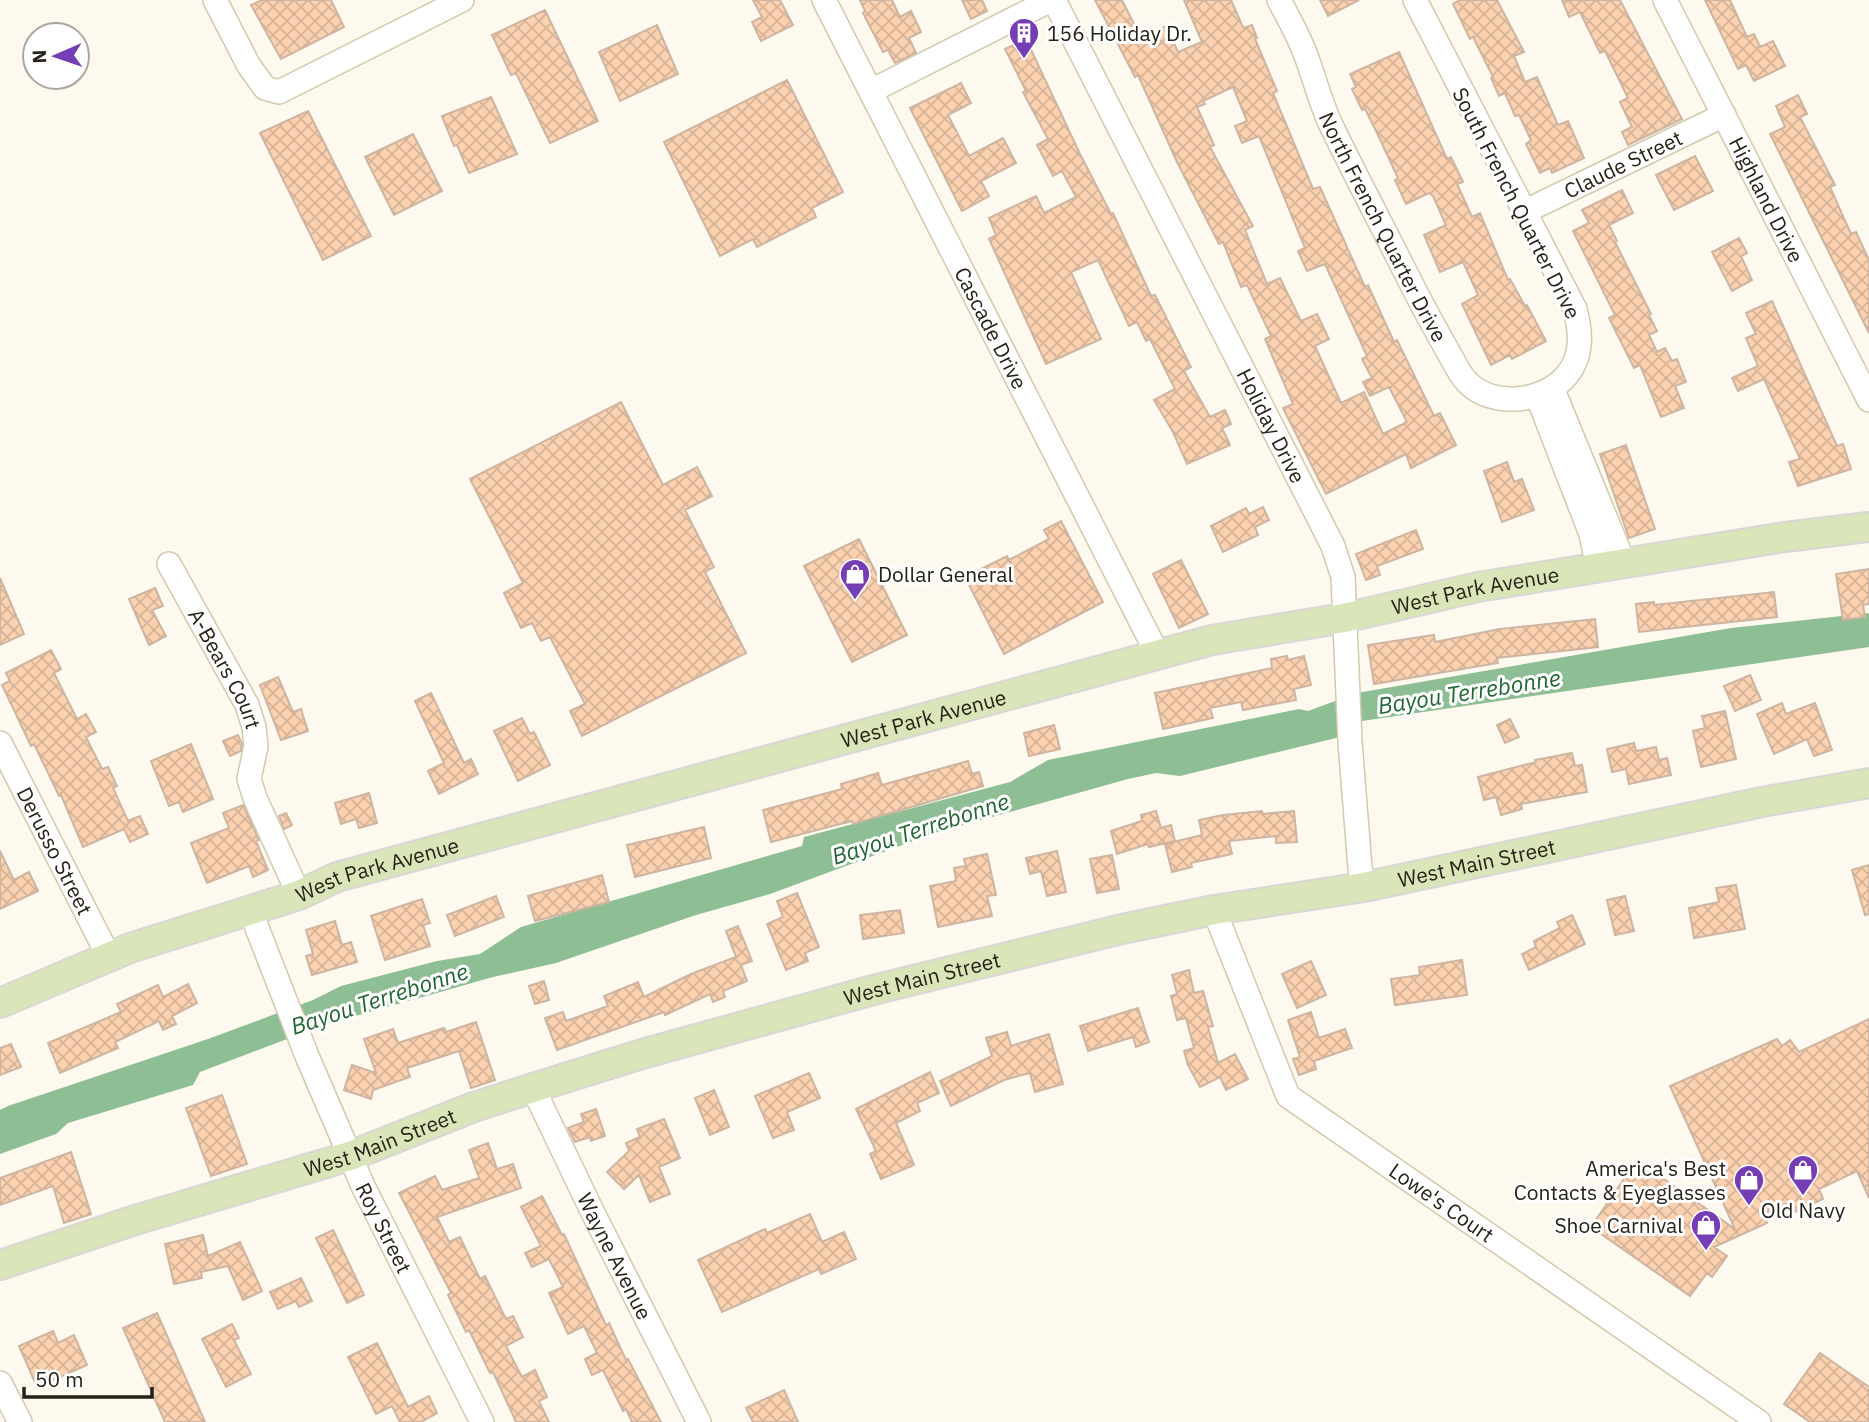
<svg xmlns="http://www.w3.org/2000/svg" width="1869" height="1422" font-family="'IBM Plex Sans',sans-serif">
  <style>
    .water { fill: #8dbe94 }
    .building { fill: url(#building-cross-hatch); stroke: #cdb5a2; stroke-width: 2; fill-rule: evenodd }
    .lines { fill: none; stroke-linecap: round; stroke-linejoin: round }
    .minor-casing { stroke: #d3c9ae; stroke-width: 26 }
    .major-casing { stroke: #d8d7d5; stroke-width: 32 }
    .minor { stroke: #fff; stroke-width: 23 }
    .major { stroke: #dbe5ba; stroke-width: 28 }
    .labels { text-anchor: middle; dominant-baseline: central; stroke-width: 6; stroke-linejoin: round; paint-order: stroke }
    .poi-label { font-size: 21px; fill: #262217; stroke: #fff; text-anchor: start }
    .street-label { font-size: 21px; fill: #262217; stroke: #fff }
    .water-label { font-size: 23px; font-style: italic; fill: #1f6630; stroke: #fff }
  </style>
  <defs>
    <pattern id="building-cross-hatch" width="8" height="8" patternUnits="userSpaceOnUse" patternTransform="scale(1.75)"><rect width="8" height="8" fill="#fbd1b0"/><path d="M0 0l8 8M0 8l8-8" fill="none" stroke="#d7b397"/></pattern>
  </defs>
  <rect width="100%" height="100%" fill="#fdf9ee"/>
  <path class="water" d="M1869,613v34l-507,74 -26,17 -156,38 -24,-3 -28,6 -193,54 -165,61 -74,21 -140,48 -63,14 -166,47 -127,48 -7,13 -125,38 -12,11 -56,20v-44l8,-4 200,-67 105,-39 28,-14 96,-25 43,-7 41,-27 281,-81 2,-9 206,-55 38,-22 251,-51 9,2 49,-18 374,-65z"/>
  <path class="building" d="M262,0h69l13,27 -63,32 -30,-54z
    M753,0h27l13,25 -32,16 -9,-19 10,-5z
    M860,0h32l8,17 11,-6 10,21 -12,6 7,15 -21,10 -7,-13 -5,2 -20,-39 2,-2z
    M962,0h20l5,11 -16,8z
    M1095,0h27l19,38 25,-12 12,26 24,-10 -18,-42h47l11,25 2,3 8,-3 5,13 -2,1 22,52 -4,2 40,96 7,-2 45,100 3,-2 26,57 3,-2 37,76 6,-3 16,32 -45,23 -5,-14 -80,40 -43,-86 10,-4 -28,-65 6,-3 -24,-51 -6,2 -18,-45 -4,2 -42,-82 -39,-87 -3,2zM1233,87l14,34 -12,5 7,17 17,-7 46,112 -7,3 9,20 18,-7 42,92 -5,3 10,19 -9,4 7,14 19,-9 18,35 -24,12 -19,-42 -23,11 -26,-57 14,-7 -12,-25 -16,7 -21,-43 -13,6 -22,-54 8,-4 -43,-79 4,-2 -17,-38 8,-3 -2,-3z
    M1320,0h39l-31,16z
    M1460,0h37l27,52 -10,4 11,26 12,-5 21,48 10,-4 16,37 -32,15 -2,-5 -10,5 -14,-29 5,-4 -12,-25 -4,1 -10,-23 -6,3 -8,-18 2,-1 -20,-40 -3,2 -17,-35z
    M1562,0h58l62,119 -54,26 -6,-13 10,-5 -12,-25 8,-4 -23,-47 -5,2 -20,-41 -11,5z
    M1705,0h25l17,37 7,-3 6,13 13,-6 12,25 -31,15 -8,-16 -8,4z
    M545,10l53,111 -48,22 -34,-70 -5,2 -19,-40z
    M657,25l21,49 -58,27 -21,-49z
    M1026,39l54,115 31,60 2,-1 38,83 4,-1 36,72 -7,4 26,46 15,-7 6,14 -9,4 8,17 -43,19 -14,-32 -19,-32 21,-11 -25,-50 -4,2 -9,-19 -8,4 -31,-66 -27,12 30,67 -55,25 -57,-125 7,-4 -7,-17 47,-22 8,17 32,-16 -14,-26 -9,5 -16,-31 11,-6 -25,-47 3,-1 -21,-42z
    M1399,52l48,107 4,-2 12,25 -6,2 15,33 8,-4 28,67 2,-1 15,27 2,-1 19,36 -34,18 -2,-4 -19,10 -29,-61 16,-9 -15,-33 -23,10 -16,-37 22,-10 -13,-29 -4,-3 -23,11 -11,-24 3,-2 -20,-43 -13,-26 -3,1 -10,-21 4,-2 -6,-13z
    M787,80l56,112 -31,16 4,9 -59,30 -4,-8 -33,17 -56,-114z
    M961,83l10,20 -23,12 21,41 34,-18 13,25 -35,18 8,15 -27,15 -52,-103z
    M1798,95l9,19 -7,3 35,68 -5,2 21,47 5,-2 13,28v73l-99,-199 15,-7 -9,-21z
    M491,97l26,57 -48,19 -12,-28 -3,1 -12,-30z
    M308,111l63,125 -48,24 -63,-127z
    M413,134l29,57 -48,24 -29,-58z
    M1695,156l18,35 -39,19 -18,-35z
    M1622,190l11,23 -24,12 8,16 -2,1 36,72 -2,1 8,16 -8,4 8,17 8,-4 7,13 5,-2 9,23 -11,4 9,22 -23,9 -21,-52 -6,3 -25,-50 6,-3 -42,-84 16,-8 -7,-13z
    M1739,238l8,15 -6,3 11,24 -20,11 -20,-39z
    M1772,301l65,145 6,-2 8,25 -53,17 -9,-24 11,-3 -36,-80 -26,12 -6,-13 26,-12 -12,-28 10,-4 -10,-21z
    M621,402l42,83 34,-18 15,29 -27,14 29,57 -9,5 41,81 -164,83 -12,-25 15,-7 -35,-67 -9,4 -9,-18 -11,5 -17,-35 19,-10 -53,-104z
    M1626,445l29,84 -26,9 -29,-84z
    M1507,462l7,20 8,-3 12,31 -32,12 -18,-51z
    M1263,507l6,13 -14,7 3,8 -35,17 -12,-26 35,-18 3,6z
    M1061,521l42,81 -99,52 -39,-77 42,-21 2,4 40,-21 -5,-9z
    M1416,530l7,19 -46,17 3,9 -14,5 -10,-26z
    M859,539l48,96 -55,27 -48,-96z
    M1181,560l27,54 -29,14 -26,-54z
    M1869,569v35l-6,1 2,12 -22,3 -7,-46z
    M0,578l24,56 -24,11z
    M155,588l8,18 -11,4 14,26 -17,9 -20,-46z
    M1774,592l3,25 -138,15 -3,-28 18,-2v3z
    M1595,619l3,28 -101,11 1,5 -124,21 -6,-39 66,-10 1,7 65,-13z
    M51,650l10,19 -7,4 23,46 9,-5 10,18 -10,5 16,32 6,-2 9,19 -4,2 15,33 12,-5 8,18 -18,8 -6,-13 -41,18 -22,-52 -2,1 -25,-52 -3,2 -29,-61 8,-4 -4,-8z
    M1287,656l1,4 16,-4 7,29 -17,4 2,11 -53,10 -2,-8 -31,6 3,10 -50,11 -8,-36 117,-25 -1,-9z
    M1750,675l11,25 -26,11 -11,-25z
    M278,677l15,35 8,-3 7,22 -27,9 -21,-55z
    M431,693l33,70 7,-4 7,15 -39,20 -11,-23 16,-8 -29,-62z
    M1782,703l4,11 29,-11 17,47 -18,6 -7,-17 -33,15 -17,-40z
    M1725,711l11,48 -35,8 -8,-36 12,-3 -3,-12z
    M522,718l8,16 4,-2 16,33 -32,16 -24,-50z
    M1510,719l9,18 -14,6 -8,-18z
    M1054,725l6,24 -31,7 -5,-23z
    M238,735l4,9 -1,7 -11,5 -7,-15z
    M1634,743l2,8 20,-4 3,13 8,-2 4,17 -42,9 -3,-15 -14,3 -5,-23z
    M191,744l22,55 -30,13 -4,-10 -10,4 -18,-45z
    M1572,753l3,13 7,-1 5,27 -66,12 1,5 -21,6 -5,-18 -12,3 -6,-23 58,-15 -1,-2z
    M968,761l4,13 7,-2 4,14 -130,38 -1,-3 -81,21 -8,-32 79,-21 -1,-5 37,-11 4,12z
    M369,793l8,30 -18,5 -3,-9 -15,5 -6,-21z
    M243,805l16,35 -3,1 12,29 -15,7 -4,-11 -42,17 -16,-40 38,-15 -6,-15z
    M1156,811l5,17 10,-3 4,16 -26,6 -1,-3 -31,10 -6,-23 31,-10 -1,-6z
    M1262,811l1,3 31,-3 3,31 -21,1v-7l-47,5 3,13 -41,9 1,4 -20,5 -7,-28 37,-9 -3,-15 24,-5z
    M286,813l6,12 -8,4 -5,-13z
    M704,827l7,31 -76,19 -8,-32z
    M0,851l14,29 15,-8 9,19 -38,18z
    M1057,851l9,41 -19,4 -6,-25 -11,3 -4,-16z
    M987,854l9,41 -9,1 5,20 -54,11 -8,-41 26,-5 -2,-13 12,-2 -2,-7z
    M1112,855l7,34 -22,4 -7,-34z
    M1869,865v49l-4,1 -13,-45z
    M602,875l7,27 -74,19 -7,-25z
    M1736,885l9,44 -51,9 -5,-30 30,-6 -3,-14z
    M797,893l22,54 -14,6 3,8 -22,9 -19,-46 16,-7 -6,-16z
    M496,896l8,21 -49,19 -8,-21z
    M1625,896l9,35 -19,4 -8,-35z
    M422,899l8,24 -7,2 7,21 -45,14 -14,-44z
    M900,910l4,23 -41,6 -3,-24z
    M1572,915l13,29 -56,26 -7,-16 14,-7 -2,-6 26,-13 -3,-6z
    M335,921l7,24 9,-3 6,20 -45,13 -6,-19 7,-2 -7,-24z
    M738,926l14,35 -11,4 6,16 -24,10 2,6 -12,5 -3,-8 -45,21 -1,-3 -107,38 -12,-32 18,-6 3,9 42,-15 -4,-10 34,-14 6,15 47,-23 45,-17 -10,-26z
    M1462,960l5,35 -72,10 -4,-26 29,-4 -1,-8z
    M1311,961l15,34 -29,13 -15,-34z
    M1189,970l5,23 9,-2 10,35 -5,1 10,36 17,-9 13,25 -22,11 -6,-13 -20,10 -12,-22 -4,-14 10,-3 -8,-30 -9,2 -6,-24 6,-2 -5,-19z
    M544,981l5,19 -14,4 -6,-18z
    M188,984l9,19 -25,13 4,8 -13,6 -4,-9 -44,21 3,6 -58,25 -12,-30 73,-31 -4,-8 41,-19 5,12z
    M1138,1008l11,34 -13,5 -3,-10 -45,14 -8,-25z
    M1311,1012l8,26 26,-9 7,19 -38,13 2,8 -17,6 -6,-16 7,-2 -12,-37z
    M1869,1019v179l-12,-27 -38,18 4,10 -28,13 -5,-10 -27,12 4,9 -53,24 13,9 -15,21 -5,-4 -17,23 -99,-69 46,-67 98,69 -65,-143 107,-47 5,7 8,-6 9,12z
    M476,1022l19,58 -24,8 -12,-37 -52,17 3,9 -37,13 -2,9 -27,-9 8,-25 24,8 -12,-34 29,-10 5,14 46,-15 2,4z
    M1007,1032l4,14 38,-12 14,50 -28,8 -5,-19 -26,7 -53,26 -11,-25 52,-25 -6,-18z
    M11,1044l10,23 -21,8v-27z
    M930,1072l9,21 -22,10 3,8 -24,12 18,42 -33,14 -11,-25 6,-3 -20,-42z
    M809,1073l11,25 -33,14 7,18 -21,8 -18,-42z
    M714,1090l15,37 -19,8 -15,-37z
    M222,1095l25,69 -36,12 -25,-68z
    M596,1109l9,27 -14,5 -1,-4 -15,5 -7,-14 16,-6 -3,-8z
    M664,1119l16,39 -21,9 11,27 -20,8 -11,-27 -15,14 -17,-17 22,-21 -3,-8 14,-6 -3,-8z
    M488,1143l9,26 16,-5 8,24 -84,29 12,25 11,-5 20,42 5,-3 21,43 7,-3 10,21 -17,9 16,31 13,-7 12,27 -8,4 10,21h-33l-23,-50 -3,1 -21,-43 -3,2 -18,-37 3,-2 -52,-100 36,-17 7,14 37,-12 -10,-28z
    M71,1152l20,62 -27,9 -11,-37 -53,19v-27z
    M542,1196l20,39 2,-1 42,91 3,-2 17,37 2,-1 33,63h-29l-6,-13 -3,2 -20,-41 -11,5 -7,-16 12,-6 -13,-27 -16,8 -19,-41 14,-6 -14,-28 -17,8 -7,-14 16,-7 -20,-39z
    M810,1214l12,28 22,-10 12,27 -35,15 -2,-5 -97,43 -24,-52 67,-31 2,4z
    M333,1230l31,65 -17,8 -31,-65z
    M203,1235l5,21 32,-14 22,49 -19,9 -15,-34 -27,6 1,6 -28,6 -9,-40z
    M301,1278l11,23 -13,6 -3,-6 -18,8 -8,-17z
    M157,1313l48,109h-40l-42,-94z
    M232,1324l7,14 -5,2 17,34 -25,13 -24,-48z
    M53,1331l5,12 16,-8 13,30 -50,22 -18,-41z
    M377,1343l31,64 21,-11 8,17 -16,9h-21l-8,-16 -16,8 -28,-57z
    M1820,1353l49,34v35h-59l-26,-18z
    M784,1390l14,32h-45l-7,-14z"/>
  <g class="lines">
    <g class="minor-casing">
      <g id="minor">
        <path d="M215,0l34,66 16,22 14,4 183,-92"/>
        <path id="s1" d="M824,0l334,655"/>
        <path id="s2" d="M1054,0l279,546 10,31 7,165 10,126 4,19"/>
        <path id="s3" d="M1279,0c9,17 19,35 26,53 9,23 15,48 25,70 26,54 55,108 82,162 12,24 25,47 38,70 5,9 10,20 17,27 26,27 78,20 100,-7 16,-19 14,-43 8,-66l-160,-309"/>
        <path id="s4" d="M1665,0l204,400"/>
        <path d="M871,91l180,-91"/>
        <path id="s5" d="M1524,212l200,-97"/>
        <path d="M1553,390l71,173"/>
        <path d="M1537,395l54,139 7,33"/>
        <path id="s6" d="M169,564l78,141 7,22 2,19 -7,33 6,19 44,97"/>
        <path id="s7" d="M0,743l109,214"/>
        <path id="s8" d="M250,910l57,146 56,130 119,236"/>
        <path id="s9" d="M1214,910l74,186 471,326"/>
        <path id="s10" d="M533,1088l59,123 107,211"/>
        <path d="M0,1383l20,39"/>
      </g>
    </g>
    <g class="major-casing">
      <g id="major">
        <path id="s11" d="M0,1003l130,-55 169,-53 38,-18 875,-237 132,-22 134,-31 307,-50 84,-10"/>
        <path id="s12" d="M0,1265l132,-44 218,-65 124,-49 59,-19 109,-34 235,-65 245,-60 92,-19 150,-23 398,-85 107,-19"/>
      </g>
    </g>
    <use href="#minor" class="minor"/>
    <use href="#major" class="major"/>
  </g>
  <defs>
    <g id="building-pin" transform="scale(1.575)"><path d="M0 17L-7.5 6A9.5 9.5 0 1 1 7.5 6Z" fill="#753eb4" stroke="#fff"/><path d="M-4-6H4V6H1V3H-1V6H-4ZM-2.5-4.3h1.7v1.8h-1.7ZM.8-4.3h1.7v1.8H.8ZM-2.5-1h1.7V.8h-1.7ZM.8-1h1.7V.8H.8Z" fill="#fff"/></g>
    <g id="shop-pin" transform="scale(1.575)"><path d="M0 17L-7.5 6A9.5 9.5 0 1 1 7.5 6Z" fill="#753eb4" stroke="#fff"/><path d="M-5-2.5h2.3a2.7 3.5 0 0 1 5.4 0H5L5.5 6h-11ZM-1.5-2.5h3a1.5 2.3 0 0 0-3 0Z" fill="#fff"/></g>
  </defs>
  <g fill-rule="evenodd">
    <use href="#building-pin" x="1024" y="33"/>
    <use href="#shop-pin" x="855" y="574"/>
    <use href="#shop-pin" x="1803" y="1170"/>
    <use href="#shop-pin" x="1749" y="1180"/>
    <use href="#shop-pin" x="1706" y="1225"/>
  </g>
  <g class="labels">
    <g class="poi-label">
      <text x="1047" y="33">156 Holiday Dr.</text>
      <text x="878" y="574">Dollar General</text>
      <text x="1726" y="1168" text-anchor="end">America's Best<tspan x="1726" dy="24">Contacts &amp; Eyeglasses</tspan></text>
      <text x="1803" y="1210" text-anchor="middle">Old Navy</text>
      <text x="1683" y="1225" text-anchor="end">Shoe Carnival</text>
    </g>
    <g class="street-label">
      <text stroke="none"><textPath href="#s5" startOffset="110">Claude Street</textPath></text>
      <text stroke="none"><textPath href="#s4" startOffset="224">Highland Drive</textPath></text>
      <text transform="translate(1517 203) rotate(63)">South French Quarter Drive</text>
      <text stroke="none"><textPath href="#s3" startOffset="250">North French Quarter Drive</textPath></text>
      <text stroke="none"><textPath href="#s1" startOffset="368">Cascade Drive</textPath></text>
      <text stroke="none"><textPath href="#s2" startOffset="478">Holiday Drive</textPath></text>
      <text stroke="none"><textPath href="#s11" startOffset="1535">West Park Avenue</textPath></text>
      <text stroke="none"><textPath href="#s6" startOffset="119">A-Bears Court</textPath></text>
      <text stroke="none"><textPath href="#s11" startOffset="968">West Park Avenue</textPath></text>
      <text stroke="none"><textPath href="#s7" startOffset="121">Derusso Street</textPath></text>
      <text stroke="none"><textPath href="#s12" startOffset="1533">West Main Street</textPath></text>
      <text stroke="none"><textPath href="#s11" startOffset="401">West Park Avenue</textPath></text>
      <text stroke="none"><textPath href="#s12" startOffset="966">West Main Street</textPath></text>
      <text stroke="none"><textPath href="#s12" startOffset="399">West Main Street</textPath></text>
      <text stroke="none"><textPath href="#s9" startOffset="387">Lowe's Court</textPath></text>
      <text stroke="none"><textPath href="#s8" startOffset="345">Roy Street</textPath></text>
      <text stroke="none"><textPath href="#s10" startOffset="187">Wayne Avenue</textPath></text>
    </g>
    <g class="water-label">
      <text transform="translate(1469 691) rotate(-9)">Bayou Terrebonne</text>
      <text transform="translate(920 828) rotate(-18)">Bayou Terrebonne</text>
      <text transform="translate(379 998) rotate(-18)">Bayou Terrebonne</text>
    </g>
  </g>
  <g transform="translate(56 56) rotate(268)"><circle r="33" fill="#ffffff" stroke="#a8a7a2" stroke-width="2"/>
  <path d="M0-5L12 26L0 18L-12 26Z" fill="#753eb4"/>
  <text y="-10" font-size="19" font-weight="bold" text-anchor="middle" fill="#262217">N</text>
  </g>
  <path d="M24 1387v10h128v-10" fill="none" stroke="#262217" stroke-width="3.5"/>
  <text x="35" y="1387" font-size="21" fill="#262217" stroke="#ffffff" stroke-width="5" paint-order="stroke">50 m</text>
</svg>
